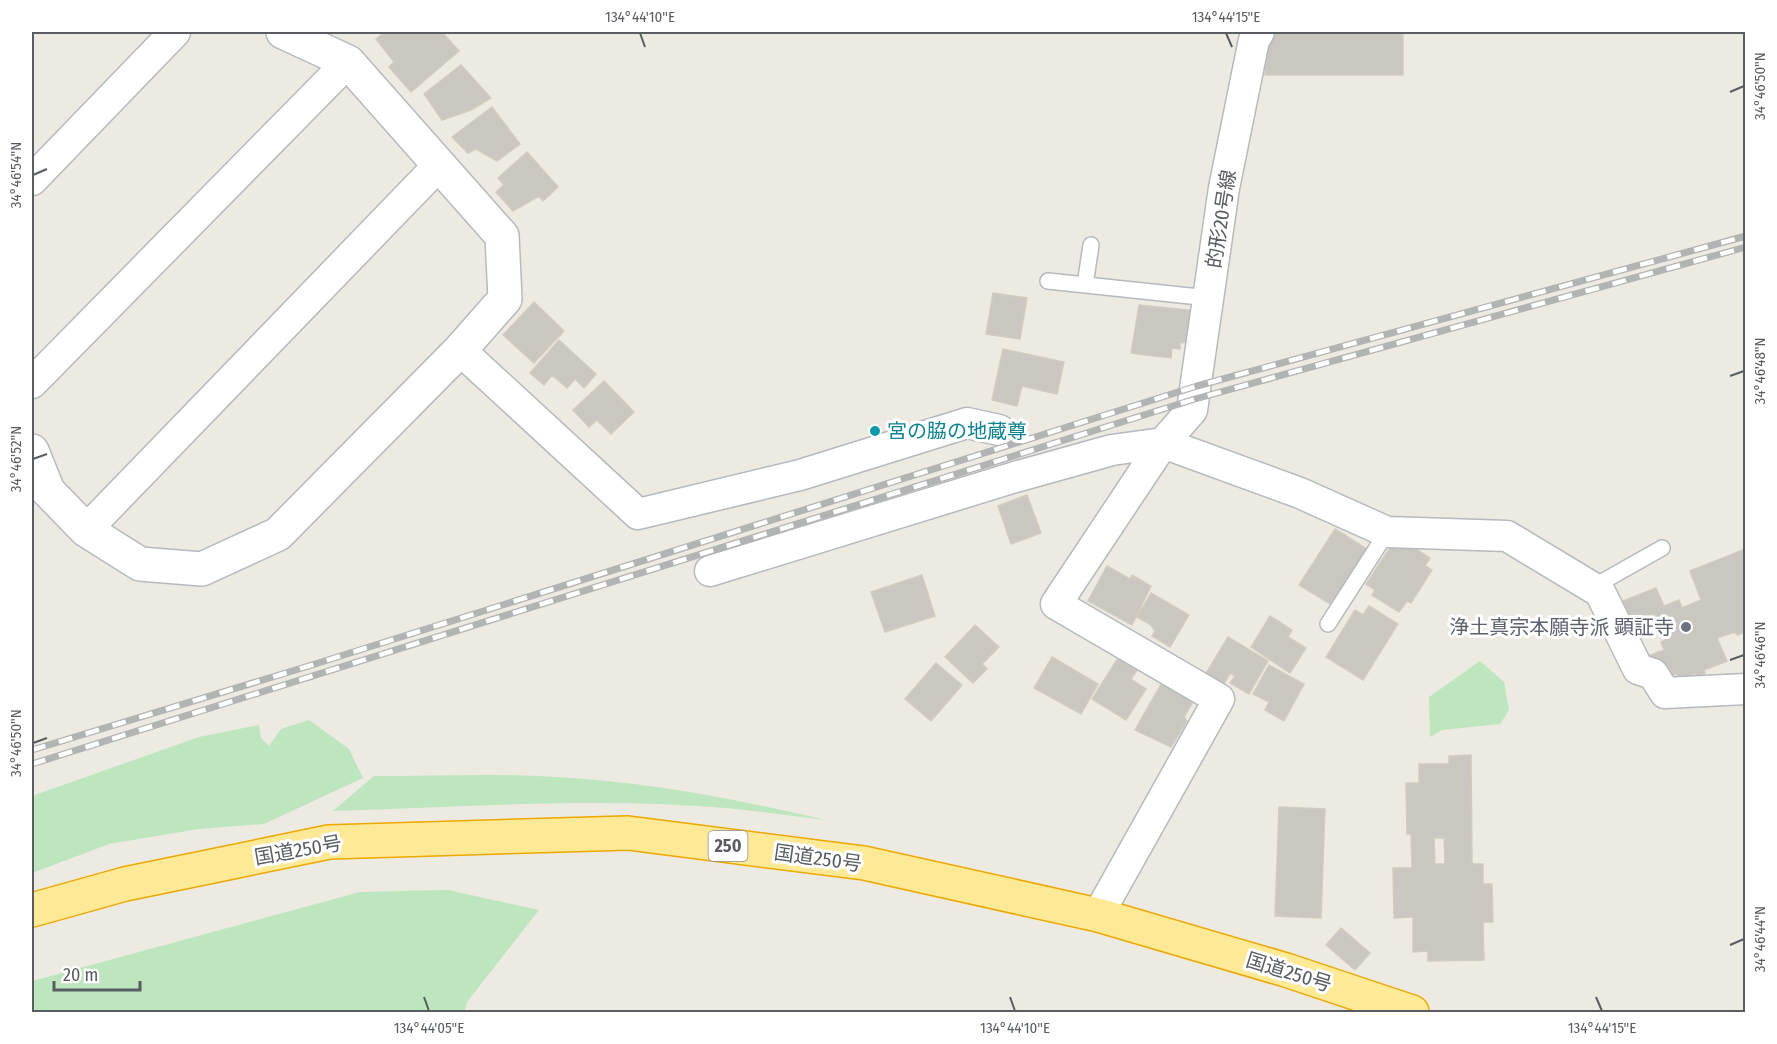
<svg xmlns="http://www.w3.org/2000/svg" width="1777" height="1044" font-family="'Fira Sans Condensed','Noto Sans JP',sans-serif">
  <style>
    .green { fill: #bde5be }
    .building { fill: #c9c7c0; stroke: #d1ccbf; stroke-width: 1.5; fill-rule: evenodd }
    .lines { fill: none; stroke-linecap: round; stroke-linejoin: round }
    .service-casing { stroke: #b6b9be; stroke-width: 18 }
    .minor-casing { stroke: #b6b9be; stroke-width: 33 }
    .tertiary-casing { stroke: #b6b9be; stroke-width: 36 }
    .trunk-casing { stroke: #eda801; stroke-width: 36 }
    .service { stroke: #fff; stroke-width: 15 }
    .minor { stroke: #fff; stroke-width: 30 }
    .tertiary { stroke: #fff; stroke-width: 33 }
    .trunk { stroke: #feea96; stroke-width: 33 }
    .rail-casing { stroke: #b2b3b3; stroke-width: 7 }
    .rail { stroke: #fff; stroke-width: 4.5; stroke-dasharray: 14; stroke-linecap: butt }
    .ticks { fill: none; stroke: #595d62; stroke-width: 2 }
    .culture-dot { fill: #0f9aa8; stroke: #fff; stroke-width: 2 }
    .worship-dot { fill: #6b7280; stroke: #fff; stroke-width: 2 }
    .labels { text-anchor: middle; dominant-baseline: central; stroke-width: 6; stroke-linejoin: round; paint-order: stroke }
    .shield { fill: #fff; stroke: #8b8e91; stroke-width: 1.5 }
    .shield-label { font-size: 18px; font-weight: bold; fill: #595d62 }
    .street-label { font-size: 20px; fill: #595d62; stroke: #fff }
    .culture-label { font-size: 20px; fill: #0d838f; stroke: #fff; text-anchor: start }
    .worship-label { font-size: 20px; fill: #5b616d; stroke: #fff; text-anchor: end }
    .neatline { fill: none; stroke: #595d62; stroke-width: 2 }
    .ticks-label { font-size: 15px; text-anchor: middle; fill: #595d62 }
  </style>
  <rect width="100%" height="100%" fill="#edeae1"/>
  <path class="green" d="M1480,661l24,21 5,28 -9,14 -58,6 -12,7 -1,-40z
    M309,720l40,29 14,29 -99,46 -65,5 -90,15 -77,29v-77l167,-59 60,-12 2,13 8,8 12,-17z
    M374,776c60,0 122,-3 182,1 91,5 181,22 270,43 -33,-4 -67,-9 -100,-12 -130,-11 -262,-1 -393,3z
    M448,890l91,20 -72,92 -3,10h-432v-31l328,-89z"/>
  <path class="building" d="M385,32h57l17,19 -48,41 -22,-25 5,-5 -18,-23z
    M1266,32h137v43h-138z
    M461,65l30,33 -20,12 -29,10 -18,-26z
    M492,107l28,37 -23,17 -21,-12 -8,4 -16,-16z
    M527,152l31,35 -15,14 -4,-5 -26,15 -17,-19 8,-7 -6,-7z
    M993,293l34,5 -7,41 -34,-5z
    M534,302l30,29 -30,32 -31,-28z
    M1139,305l57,6 -3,30 -13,2v6l-8,-1 -1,10 -40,-5z
    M559,340l37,34 -12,14 -9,-9 -8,9 -15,-13 -8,10 -14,-12z
    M1003,349l61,13 -7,32 -35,-8 -5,20 -25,-6z
    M604,381l30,31 -23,22 -14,-14 -8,7 -16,-17z
    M1027,495l14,38 -30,11 -13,-38z
    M1335,529l32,20 -35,56 -33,-20z
    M1397,537l33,21 -5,8 7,4 -21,33 -4,-2 -8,11 -27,-17 3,-5 -9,-6z
    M1745,549l1,83 -9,3 -2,-3 -18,6 10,23 -23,9 1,3 -8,3 -1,-3 -17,7 -2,-6 -8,2 -26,-18 21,-8 -3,-8 4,-2 -10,-25 -14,6 -2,-6 -10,4 -6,-18 33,-13 8,18 15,-6 3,8 19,-8 -11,-29z
    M1107,566l23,13 2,-4 19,11 -19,39 -44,-24z
    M922,575l13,41 -50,16 -14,-40z
    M1151,593l38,22 -19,32 -18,-11 3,-5 -4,-6 -14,-8z
    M1369,606l29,18 -35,56 -37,-23 29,-47 8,5z
    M1270,616l22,14 -4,7 18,11 -16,25 -39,-26z
    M975,625l24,22 -17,17 5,5 -14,14 -28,-26z
    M1228,637l40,24 -19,33 -19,-11 5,-7 -5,-3 -7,13 -18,-11z
    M1052,657l46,27 -17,30 -47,-26z
    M1118,658l19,12 -6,9 15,10 -20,31 -34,-21z
    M936,663l26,22 -31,36 -26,-22z
    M1269,665l35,19 -20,37 -19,-11 4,-8 -16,-8z
    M1164,679l31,19 -11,19 3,4 -16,26 -36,-17z
    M1471,755l1,109h11v20h9l1,38h-10l1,38 -56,1v-10l-15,1v-35l-19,1 -1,-50h19l-1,-34h-4l-1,-51h13v-19h30v-8zM1434,838h10l1,26h-10z
    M1279,807l46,2 -4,109 -46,-2z
    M1341,928l29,25 -15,17 -29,-25z"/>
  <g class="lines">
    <g class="service-casing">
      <path id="service" d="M1048,281l161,17
        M1085,285l6,-40
        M1593,587l69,-39
        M1328,624l59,-92"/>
    </g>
    <g class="minor-casing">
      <path id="minor" d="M32,180l143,-148
        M460,350l178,164 162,-39 167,-52 32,7
        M32,383l316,-321
        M86,530l353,-365
        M710,571l305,-94 97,-27 51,-7 137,50 87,39 120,4 93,56 38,77 15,5 12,19 81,-4
        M1098,915l121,-216 -163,-95 107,-161 29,-33 32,-222 30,-148 5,-8"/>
    </g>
    <g class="tertiary-casing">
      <path id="tertiary" d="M32,451l16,40 38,39 54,34 62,5 76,-35 182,-184 45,-51 -3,-63 -154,-174 -65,-30"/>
    </g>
    <g class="trunk-casing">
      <path id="trunk" d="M32,910l93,-26 204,-42 299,-9 236,30 234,52 188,55 126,42"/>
    </g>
    <use href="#service" class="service"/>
    <use href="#minor" class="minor"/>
    <use href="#tertiary" class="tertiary"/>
    <use href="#trunk" class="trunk"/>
    <g class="rail-casing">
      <path id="rail" d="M32,750l280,-85 885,-279 549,-150
        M32,764l1163,-365 551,-152"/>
    </g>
    <use href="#rail" class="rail"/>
  </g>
  <path class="ticks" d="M640,33l5,14M1226,33l6,14M1730,92l14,-6M33,175l14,-6M1730,376l14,-5M33,459l14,-5M1730,660l14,-5M33,743l14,-5M1730,945l14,-6M424,997l5,14M1010,997l5,14M1596,997l6,14"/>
  <circle class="culture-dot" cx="875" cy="431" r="6"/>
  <circle class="worship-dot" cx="1686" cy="627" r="6"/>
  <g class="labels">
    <rect class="shield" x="708.5" y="831" width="39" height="30" rx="4.5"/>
    <g class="shield-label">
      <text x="728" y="846">250</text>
    </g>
    <g class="street-label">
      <text transform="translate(1221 219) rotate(-81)">的形20号線</text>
      <text transform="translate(298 850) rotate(-10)">国道250号</text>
      <text transform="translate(818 858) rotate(8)">国道250号</text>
      <text transform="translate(1289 972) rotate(17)">国道250号</text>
    </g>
    <g class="culture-label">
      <text x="887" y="431">宮の脇の地蔵尊</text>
    </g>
    <g class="worship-label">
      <text x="1674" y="627">浄土真宗本願寺派 顕証寺</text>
    </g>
  </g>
  <rect width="1777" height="1044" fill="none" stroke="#ffffff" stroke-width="66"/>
  <path d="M54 981v9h86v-9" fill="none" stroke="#595d62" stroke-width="3"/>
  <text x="63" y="981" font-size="18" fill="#595d62" stroke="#ffffff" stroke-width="4.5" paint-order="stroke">20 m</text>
  <rect x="33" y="33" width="1711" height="978" class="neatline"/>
  <g class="ticks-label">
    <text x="640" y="22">134°44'10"E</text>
    <text x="1226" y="22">134°44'15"E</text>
    <text transform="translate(1760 86) rotate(-90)" y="5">34°46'50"N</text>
    <text transform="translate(16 175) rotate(-90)" y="5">34°46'54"N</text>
    <text transform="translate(1760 371) rotate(-90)" y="5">34°46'48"N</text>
    <text transform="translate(16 459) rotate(-90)" y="5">34°46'52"N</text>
    <text transform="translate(1760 655) rotate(-90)" y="5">34°46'46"N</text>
    <text transform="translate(16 743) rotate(-90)" y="5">34°46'50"N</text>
    <text transform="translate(1760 939) rotate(-90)" y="5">34°46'44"N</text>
    <text x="429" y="1033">134°44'05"E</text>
    <text x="1015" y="1033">134°44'10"E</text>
    <text x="1602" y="1033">134°44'15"E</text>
  </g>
</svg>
